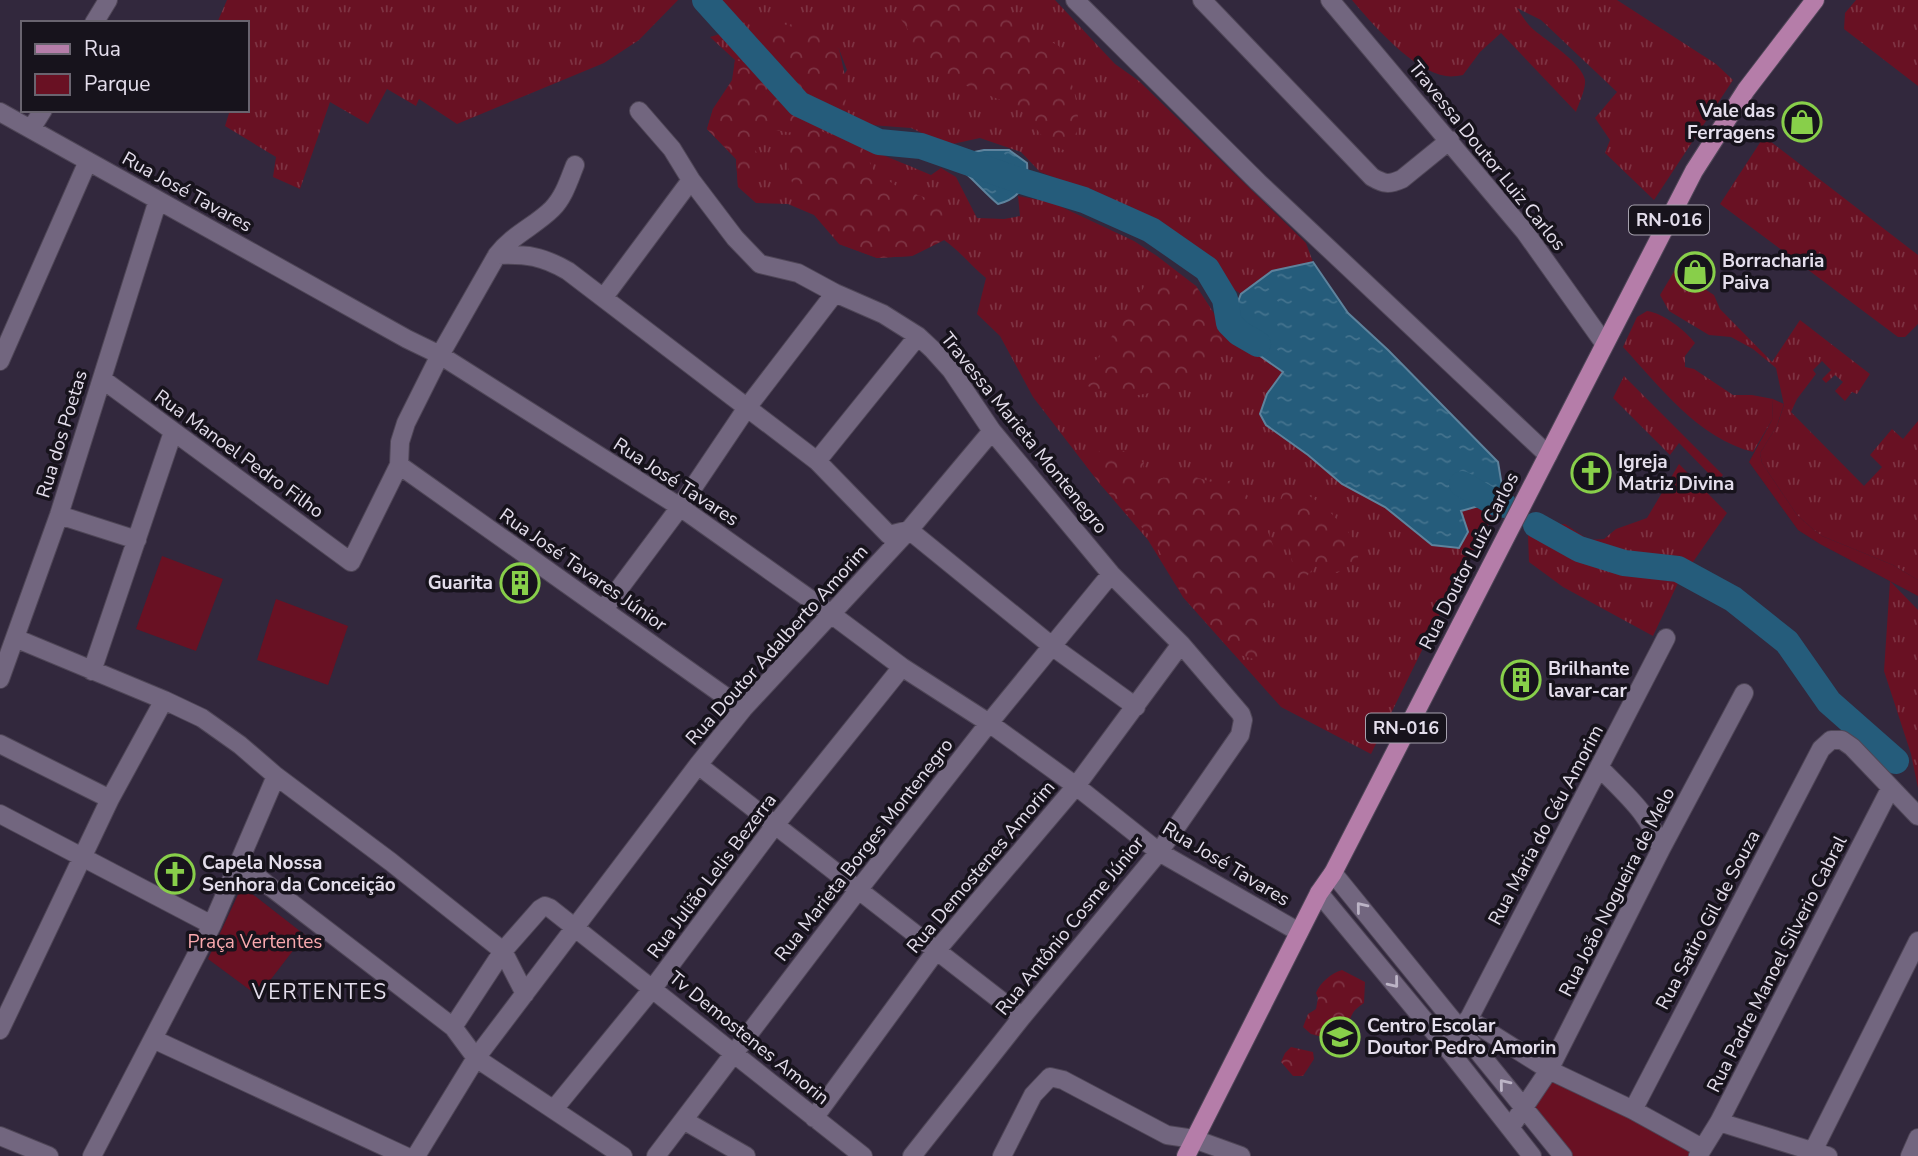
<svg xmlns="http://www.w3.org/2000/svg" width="1918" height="1156" font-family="'Nunito Sans',sans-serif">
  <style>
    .grass { fill: url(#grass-tufts) }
    .forest { fill: url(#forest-crowns) }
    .green { fill: #691123 }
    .water { fill: url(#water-ripples); stroke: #5e839d; stroke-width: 2 }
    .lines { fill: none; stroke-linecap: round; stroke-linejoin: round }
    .river { stroke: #255c7b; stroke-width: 26 }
    .minor-casing { stroke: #4f4657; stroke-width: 20 }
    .major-casing { stroke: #4f4657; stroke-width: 20 }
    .minor { stroke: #72667f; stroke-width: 18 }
    .major { stroke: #b57da9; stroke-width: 18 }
    .oneway { stroke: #bcb4c6 }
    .labels { text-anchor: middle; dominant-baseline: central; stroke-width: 7; stroke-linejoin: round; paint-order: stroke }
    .shield { fill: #17131c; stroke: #a6a1ae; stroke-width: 2 }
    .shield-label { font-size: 18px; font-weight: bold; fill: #e4deec }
    .poi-label { font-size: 19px; font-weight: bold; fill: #e4deec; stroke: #17131c; text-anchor: start }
    .street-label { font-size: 19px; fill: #e4deec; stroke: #17131c }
    .park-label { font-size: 19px; fill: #faa9ae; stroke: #17131c }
    .neighbourhood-label { font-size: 21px; letter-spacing: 2px; fill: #e4deec; stroke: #17131c }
  </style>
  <defs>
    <pattern id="grass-tufts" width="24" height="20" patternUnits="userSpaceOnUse" patternTransform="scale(1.75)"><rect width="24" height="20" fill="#691123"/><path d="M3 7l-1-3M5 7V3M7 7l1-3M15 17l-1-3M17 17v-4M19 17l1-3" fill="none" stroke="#7e3343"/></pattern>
    <pattern id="forest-crowns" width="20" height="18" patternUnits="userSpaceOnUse" patternTransform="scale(1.75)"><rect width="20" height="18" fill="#691123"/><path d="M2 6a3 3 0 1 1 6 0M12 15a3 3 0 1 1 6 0" fill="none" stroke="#7e3343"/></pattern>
    <pattern id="water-ripples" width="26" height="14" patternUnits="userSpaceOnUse" patternTransform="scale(1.75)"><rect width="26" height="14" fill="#255c7b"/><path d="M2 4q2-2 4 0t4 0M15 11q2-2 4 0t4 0" fill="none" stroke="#44738e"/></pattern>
  </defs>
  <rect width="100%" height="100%" fill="#32283d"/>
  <path class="grass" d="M227,0h451l-39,40 -35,23 -147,61 -38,-25 -3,7 -29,-17 -19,35 -38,-22 -30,87 -27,-12 3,-20 -51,-31 5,-16h17v-87h-30z
    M721,0h334l60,64 24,17 167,162 7,19 -41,9 -31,23 -15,-10 -23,-32 -30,-20 -40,-24 -93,-36 -19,-20 -41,-14 -32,7 -37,-17 -41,-3 -29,-16 -7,-19 13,-20 -8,-21 -62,-25 -27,18z
    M1352,0h265l99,64 17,16 -79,120 -49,-47 5,-13 -15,-22 22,-26 -76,-72 -24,-12c5,8 10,16 17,22 13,11 48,33 51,50 1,9 -6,23 -9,32l-75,-79 -21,19 -17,23c-5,1 -12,2 -17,1 -32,-4 -74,-52 -94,-76z
    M1856,0h62v86l-74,-57 1,-16z
    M723,33c27,29 57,65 89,87 32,22 83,39 119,55l10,-7 15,9 21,41 27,1 16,-3 -2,-20 33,6 83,39 23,15 39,30 30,46 57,40 -16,22 -7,20 6,11 42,30 34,29 43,23 47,38 29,-34 30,-9v18l-31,53 -89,181 -90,-47 -98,-110 -35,-57 -48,-56 -67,-87 -33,-61 -23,-22 9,-36c-15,-12 -26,-27 -42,-38l-32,16 -35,2 -38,-14 -25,-29 -26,-11 -32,-1 -18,-16 -2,-28 -29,-30 6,-20 20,-29 2,-20 -25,-23z
    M1762,135l156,120v69l-13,13h-7l-178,-133 43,-66z
    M1675,270l39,25 6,14 52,53 28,-42 70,54 -13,20 -5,-2 -7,9 -10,-10 8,-9 -8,-7 -9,8 -4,-4 9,-9 -9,-9 -9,9 3,4 -19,25 -6,13 73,74 18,-19 -12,-12 22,-26 11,10 15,-18v159l-25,-15 -71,-29 -8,-6 -17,-15 -35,-52 -2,-10 17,-27 7,-21 -8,-37 -23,-19 -22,-12 -22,-2 -40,-24 -9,-16z
    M1647,311c16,2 38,19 48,32l-10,13v11l9,2 39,26h19l21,4 -1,21 -19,32c-55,-14 -93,-65 -130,-105l14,-30z
    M1624,376l99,99 -6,7 -38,-39 -9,12 -57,-57z
    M1679,464l48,49 -50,72 -24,51 -90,-49 -34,-25 -1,-27 5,-7 32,-4 24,16 15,-1 12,-10 31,-11z
    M1890,581l28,29v178l-7,-34 -27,-83z"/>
  <path class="forest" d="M917,0h84l20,26 38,20c10,32 33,77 7,105l-18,-8 -30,-36 -45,-18 -36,-18 -21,-18 -9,-25 -12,-17z
    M777,23l26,5 36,21 9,40 -6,30 -38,-19 -54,-58z
    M735,60l17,4 45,43 1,13 -3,13 -31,-4 -11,18 11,16 -15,24h-11l-2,-28 -29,-30 6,-20 19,-29z
    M812,128l49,17 13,26 27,18 42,15 1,36 -32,16 -35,2 -38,-14 4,-10 -37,-30 -13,-17 -9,-39z
    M1176,275l20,11 30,46 -3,17 -49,40 -54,9 -35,-13 8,-20 51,-78 18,-10z
    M1109,449l15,2 20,12 -4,22 22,-7 30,-2 23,7 20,-3 25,31 13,34 3,33 -15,4 18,10 5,17 -16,-9 -10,7 6,26v19l-7,8 -24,-7 -50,-56 -30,-58 -53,-55 -15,-20 2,-9z
    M1285,485c33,9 56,37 76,64l-5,13 -19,11 -19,-10 -23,27 -4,-37 -16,-38z
    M1342,970l23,12 -1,21c-15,10 -10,12 -18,22 -6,7 -15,6 -20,13l-15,-4 -8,-7 5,-13 8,-5 2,-11 -2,-5c4,-10 15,-20 26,-23z
    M1291,1047l22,5 1,7 -11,17h-10l-12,-14 4,-9z"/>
  <path class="green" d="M1773,399l11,5 -7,22 -17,27 2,10 35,52 17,15 8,6 71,29 25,15v16l-98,-52 -22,-14 -49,-68 23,-42z
    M162,556l61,23 -27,72 -60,-22z
    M276,599l72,27 -20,59 -71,-25z
    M242,886l63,49 -47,61 -50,-37z
    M1552,1082l136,63 4,4 -2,7h-120l-36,-45 13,-27z"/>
  <path class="water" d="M984,150h25l18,13c2,21 -8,36 -29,41 -13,-11 -23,-23 -36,-34l2,-16z
    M1313,262l35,51 40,37 110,112 4,24 -9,16 -32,9 7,21 -9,16 -27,-3 -47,-38 -43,-23 -34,-29 -42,-30 -6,-11 7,-20 16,-22 -57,-40 15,-38 31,-23z"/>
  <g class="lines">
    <path class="river" d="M705,0l94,104 80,38 42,4 94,33 69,21 67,30 56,39 18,30 4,24 10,10 19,11
      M1462,484l31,18 11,3
      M1536,525l43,24 45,14 54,6 55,30 54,43 42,60 67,59"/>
    <g class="minor-casing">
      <path id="minor" d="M1075,0l183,182 290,273
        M1202,0l170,177c12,7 17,8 30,2l48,-39
        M1330,0l195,232 79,111
        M94,23l14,-23
        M639,111l33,38 19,31 44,58 25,26 38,9 37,20 48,21 35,22 15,14 18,20 41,61 119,143 70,70 60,70 2,6 -3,15 -81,117 -137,165 -110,139
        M0,112l407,227 33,16 240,152 151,107 71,53 87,56 87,63 83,66 140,80
        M31,129l12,-19
        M497,255c30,-1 45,1 71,16l249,190 72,74 20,-5 144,117 83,60
        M604,297l87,-117
        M0,361l88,-200
        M102,379l249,183 48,-97 1,-23 6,-19 34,-68 57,-100c15,-20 38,-29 55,-46 12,-12 17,-29 23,-44
        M817,461l101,-125
        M399,465l344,244
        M59,515l78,25
        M604,609l76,-102 66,-98 89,-116
        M15,638l149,62 38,18 38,27 36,31 115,86 112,89 22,43
        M92,671l81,-239
        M0,679l59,-164 99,-315
        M0,744l110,55
        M698,765l324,252
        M1600,768c25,26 50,46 61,81
        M0,814l212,111
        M238,862l215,165 23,31 147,98
        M1333,873l230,283
        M1319,893l125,151 88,112
        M1468,1019l81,51 84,40 69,38
        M453,1027l50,-76 37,-42 5,-3 5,2 313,248
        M0,1030l110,-231 54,-99
        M153,1039l252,117
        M1444,1044l18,-12 204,-394
        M554,1109l99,-121 122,-163 127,-158
        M1633,1110l188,-361 10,-9h11l10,7 66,69
        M814,1118l122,-167 140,-165 105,-142
        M685,1121l61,35
        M1719,1122l109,34
        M1510,1128l39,-58 112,-221 83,-156
        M0,1136l49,20
        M1813,1151l105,-210
        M92,1156l120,-231 64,-149
        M416,1156l60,-98 222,-293 45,-56 166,-179 83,-99
        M656,1156l203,-267 130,-166 122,-149
        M1002,1156l31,-61 17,-18 13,3 104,55 27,4 47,17
        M1698,1156l21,-34 171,-333
        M1910,1156l8,-18"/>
    </g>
    <g class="major-casing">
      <path id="major" d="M1186,1156l133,-263 14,-20 361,-702 52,-81 69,-90"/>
    </g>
    <use href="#minor" class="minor"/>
    <use href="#major" class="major"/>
  </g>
  <defs><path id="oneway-chevron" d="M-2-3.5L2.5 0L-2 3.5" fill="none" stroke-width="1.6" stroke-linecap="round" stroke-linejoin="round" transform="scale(1.75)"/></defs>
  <g class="oneway">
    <use href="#oneway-chevron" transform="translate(1361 907) rotate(-129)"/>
    <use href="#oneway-chevron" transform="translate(1394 983) rotate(51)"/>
    <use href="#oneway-chevron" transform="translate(1504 1084) rotate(-129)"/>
  </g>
  <defs>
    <g id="shop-ring" transform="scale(2.0125)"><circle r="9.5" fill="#17131c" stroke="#88cf4a" stroke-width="1.5"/><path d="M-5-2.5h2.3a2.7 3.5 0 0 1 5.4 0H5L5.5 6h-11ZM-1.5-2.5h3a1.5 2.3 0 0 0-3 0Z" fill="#88cf4a"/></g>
    <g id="church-ring" transform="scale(2.0125)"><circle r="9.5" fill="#17131c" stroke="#88cf4a" stroke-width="1.5"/><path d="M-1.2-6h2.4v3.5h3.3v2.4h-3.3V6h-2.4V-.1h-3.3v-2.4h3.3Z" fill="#88cf4a"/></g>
    <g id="building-ring" transform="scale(2.0125)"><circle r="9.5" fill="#17131c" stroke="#88cf4a" stroke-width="1.5"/><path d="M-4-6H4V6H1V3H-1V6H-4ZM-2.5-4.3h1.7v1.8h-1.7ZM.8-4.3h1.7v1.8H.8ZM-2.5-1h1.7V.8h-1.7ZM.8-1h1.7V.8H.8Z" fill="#88cf4a"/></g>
    <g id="school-ring" transform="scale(2.0125)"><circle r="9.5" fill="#17131c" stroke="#88cf4a" stroke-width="1.5"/><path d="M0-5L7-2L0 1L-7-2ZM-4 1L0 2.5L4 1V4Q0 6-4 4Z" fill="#88cf4a"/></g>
  </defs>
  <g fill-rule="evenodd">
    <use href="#shop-ring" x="1802" y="122"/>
    <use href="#shop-ring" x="1695" y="272"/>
    <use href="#church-ring" x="1591" y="473"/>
    <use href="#building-ring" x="520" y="583"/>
    <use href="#building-ring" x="1521" y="680"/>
    <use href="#church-ring" x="175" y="874"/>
    <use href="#school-ring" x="1340" y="1037"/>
  </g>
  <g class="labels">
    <g class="shield">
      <rect x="1629" y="205.5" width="80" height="29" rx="5"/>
      <rect x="1366" y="713.5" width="80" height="29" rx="5"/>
    </g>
    <g class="shield-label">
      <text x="1669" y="220">RN-016</text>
      <text x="1406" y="728">RN-016</text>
    </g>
    <g class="poi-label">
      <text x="1775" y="111" text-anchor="end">Vale das<tspan x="1775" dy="22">Ferragens</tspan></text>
      <text x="1722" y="261">Borracharia<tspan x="1722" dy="22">Paiva</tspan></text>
      <text x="1618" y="462">Igreja<tspan x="1618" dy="22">Matriz Divina</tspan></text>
      <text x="493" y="583" text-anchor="end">Guarita</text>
      <text x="1548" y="669">Brilhante<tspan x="1548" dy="22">lavar-car</tspan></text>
      <text x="202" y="863">Capela Nossa<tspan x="202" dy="22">Senhora da Conceição</tspan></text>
      <text x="1367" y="1026">Centro Escolar<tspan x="1367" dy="22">Doutor Pedro Amorin</tspan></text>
    </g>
    <g class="street-label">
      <text transform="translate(1487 156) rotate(51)">Travessa Doutor Luiz Carlos</text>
      <text transform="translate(187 192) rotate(29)">Rua José Tavares</text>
      <text transform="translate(1024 433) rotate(51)">Travessa Marieta Montenegro</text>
      <text transform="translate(62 434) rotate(-73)">Rua dos Poetas</text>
      <text transform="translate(239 454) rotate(36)">Rua Manoel Pedro Filho</text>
      <text transform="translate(676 482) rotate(33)">Rua José Tavares</text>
      <text transform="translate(1469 561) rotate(-63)">Rua Doutor Luiz Carlos</text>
      <text transform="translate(583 570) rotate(35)">Rua José Tavares Júnior</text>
      <text transform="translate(777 645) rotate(-48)">Rua Doutor Adalberto Amorim</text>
      <text transform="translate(1546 825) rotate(-62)">Rua Maria do Céu Amorim</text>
      <text transform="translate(864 850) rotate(-52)">Rua Marieta Borges Montenegro</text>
      <text transform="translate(1226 864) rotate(31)">Rua José Tavares</text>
      <text transform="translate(981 867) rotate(-50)">Rua Demostenes Amorim</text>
      <text transform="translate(712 876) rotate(-53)">Rua Julião Lelis Bezerra</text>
      <text transform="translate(1617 892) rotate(-63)">Rua João Nogueira de Melo</text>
      <text transform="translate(1708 920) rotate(-62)">Rua Satiro Gil de Souza</text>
      <text transform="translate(1070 926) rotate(-51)">Rua Antônio Cosme Júnior</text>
      <text transform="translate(1777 964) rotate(-63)">Rua Padre Manoel Silverio Cabral</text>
      <text transform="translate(749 1038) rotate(39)">Tv Demostenes Amorin</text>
    </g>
    <g class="park-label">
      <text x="255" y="942">Praça Vertentes</text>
    </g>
    <g class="neighbourhood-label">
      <text x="320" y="992">VERTENTES</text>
    </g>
  </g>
  <rect x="21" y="21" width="228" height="91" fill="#17131c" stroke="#69646f" stroke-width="2"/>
  <rect x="35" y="44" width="35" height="10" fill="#b57da9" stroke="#69646f" stroke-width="2"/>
  <text x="84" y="56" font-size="21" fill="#e4deec">Rua</text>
  <rect x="35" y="74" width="35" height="21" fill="#691123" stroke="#69646f" stroke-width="2"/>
  <text x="84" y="91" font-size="21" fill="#e4deec">Parque</text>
</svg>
